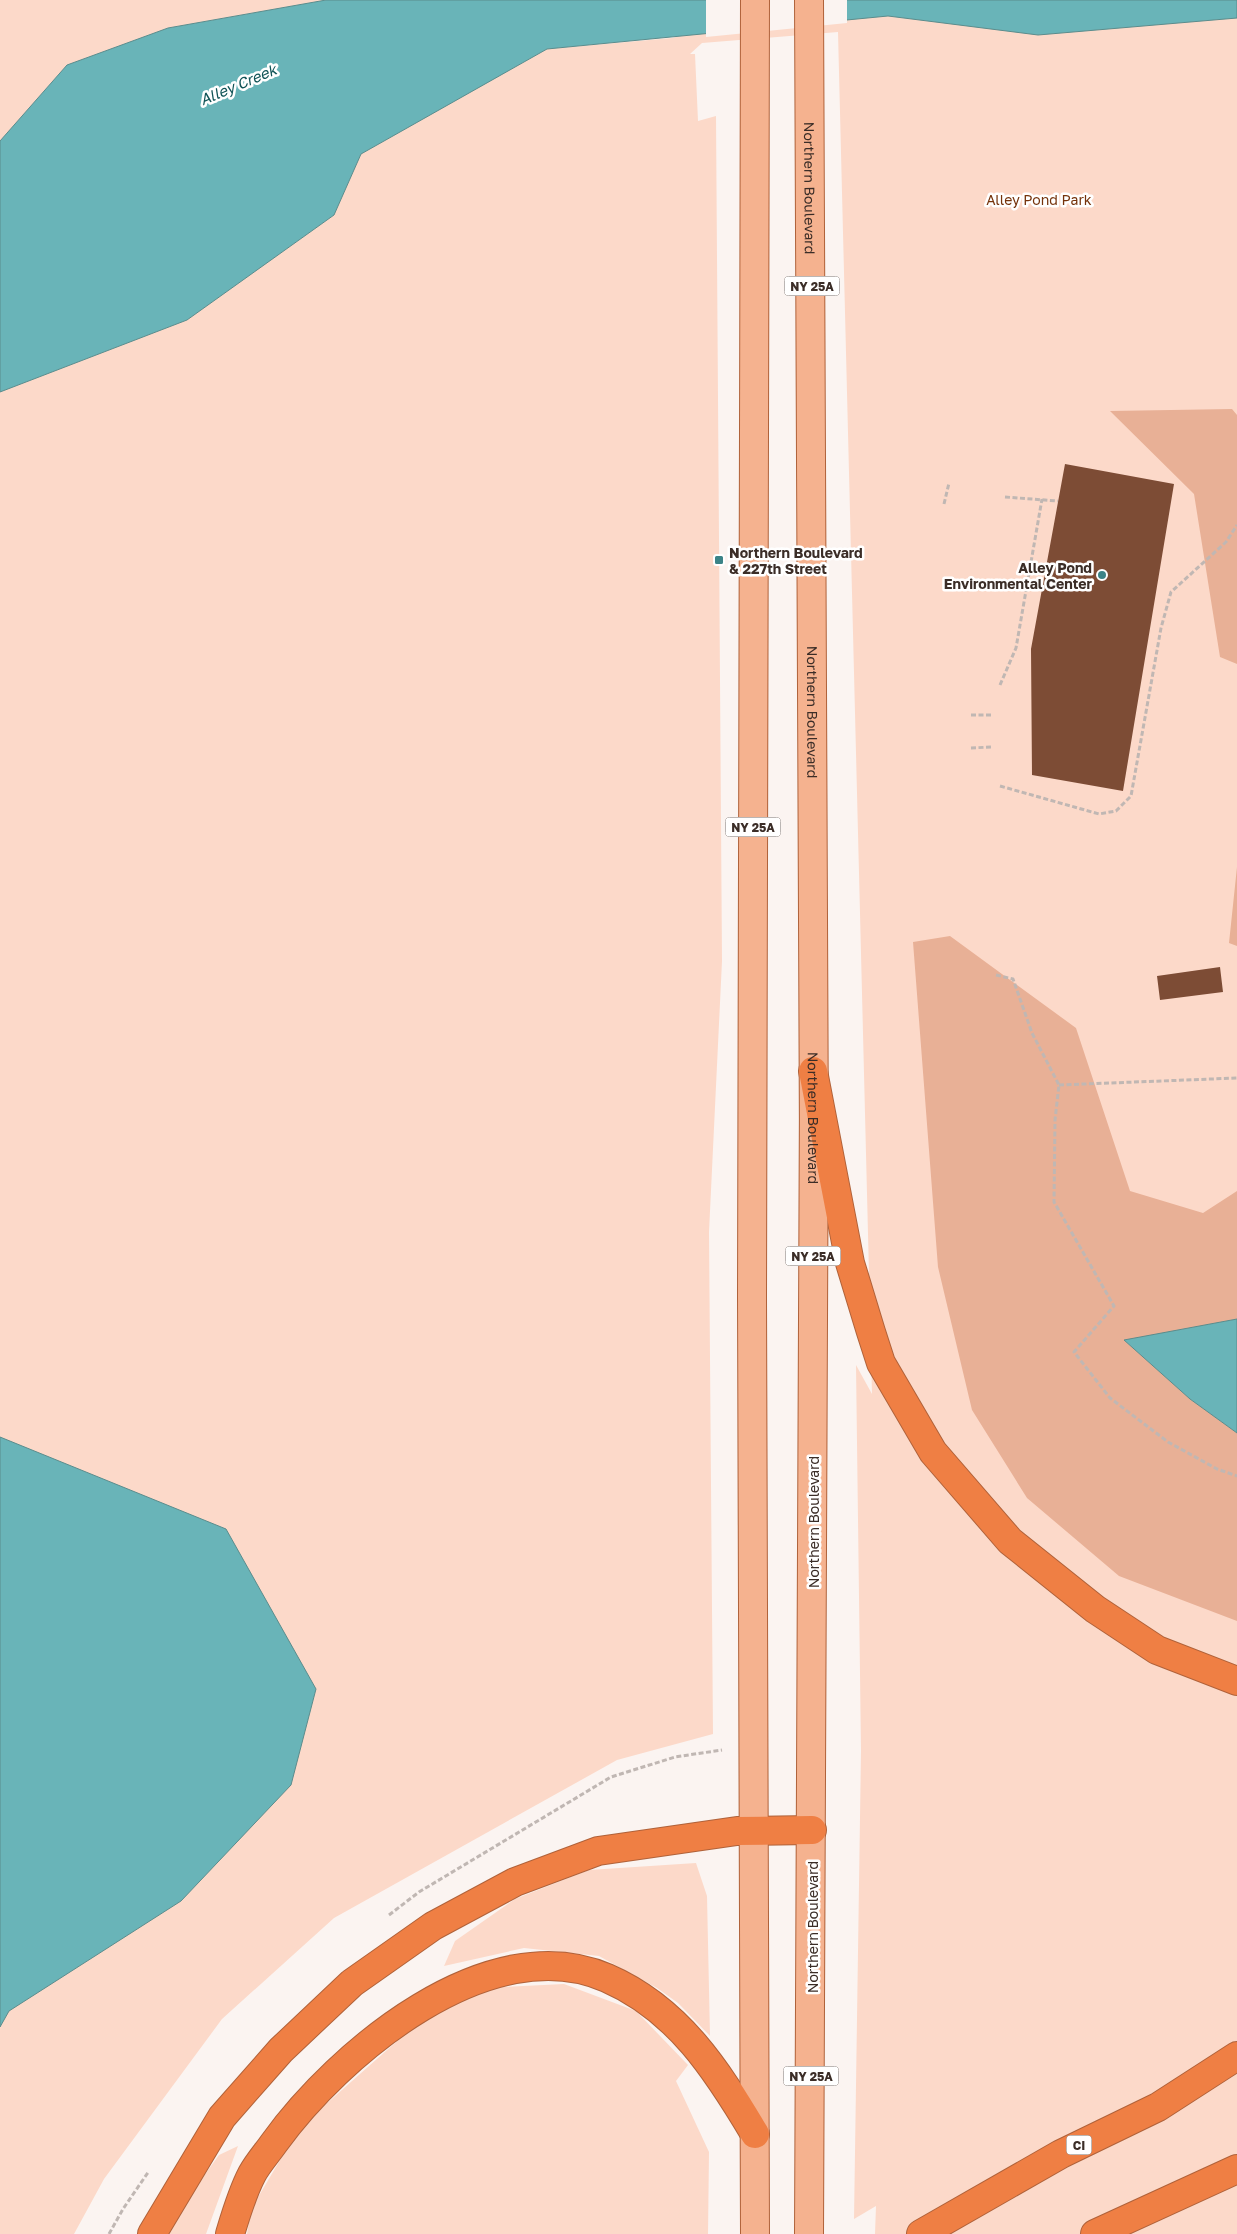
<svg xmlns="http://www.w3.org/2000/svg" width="1237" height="2234" font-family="'Golos Text',sans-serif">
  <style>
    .green { fill: #fcd9c9 }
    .forest { fill: #e8b096 }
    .water { fill: #69b4b8; stroke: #5b8c8c }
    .pier { fill: #fbf4f1 }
    .building { fill: #7d4c35 }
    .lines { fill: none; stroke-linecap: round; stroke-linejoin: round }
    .primary-casing { stroke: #b0623a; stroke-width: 30 }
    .highway-casing { stroke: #b0623a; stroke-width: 30 }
    .path { stroke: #c0b7b3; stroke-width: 3; stroke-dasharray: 5 2.5; stroke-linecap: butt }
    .primary { stroke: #f5b28f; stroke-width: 28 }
    .highway { stroke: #ef7f44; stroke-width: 28 }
    .poi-dot { fill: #3b8387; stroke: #fff; stroke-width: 2 }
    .labels { text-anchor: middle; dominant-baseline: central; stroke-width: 5; stroke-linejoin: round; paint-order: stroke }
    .shield { fill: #fff; stroke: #766c68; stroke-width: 1 }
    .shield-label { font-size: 12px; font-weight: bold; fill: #3b2d27 }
    .street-label { font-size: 14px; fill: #3b2d27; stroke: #fff }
    .park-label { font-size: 14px; fill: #75330b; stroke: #fff }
    .poi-label { font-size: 14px; font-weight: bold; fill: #3b2d27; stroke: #fff; text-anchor: start }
    .water-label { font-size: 15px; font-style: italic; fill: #115457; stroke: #fff }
  </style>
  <rect width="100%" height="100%" fill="#fbf4f1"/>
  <path class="green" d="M0,0h326l-158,28 -101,37 -67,76z
    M837,0h400v2234h-362l1,-28 -22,13 7,-468 -5,-386 16,29 -34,-1362 -136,11 -12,11h5l3,67 18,-5 6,845 -13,271 4,502 -96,26 -283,158 -112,101 -118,160 -30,55h-74v-207l8,-16 173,-110 109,-116 26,-96 -316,-252v-1045l187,-72 147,-105 27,-61 186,-105 125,-11z
    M696,1863l11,33 3,140 -32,-33 -21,-15 -58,-32 -75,-8 -80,18 11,-25 60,-42 74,-29z
    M564,1984l72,27 52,54 -12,16 33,71 -1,82h-461l4,-25 48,-81 114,-101 72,-39z
    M238,2146l-32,88h-44l57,-79z"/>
  <path class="forest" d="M1232,409l5,6v249l-17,-7 -26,-163 -84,-83z
    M1237,867v79l-8,-3z
    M950,936l126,92 54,163 73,22 34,-22v128l-112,22 65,58 47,34v188l-118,-45 -92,-78 -55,-88 -34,-143 -25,-325z"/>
  <path class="water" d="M326,0h911v18l-199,17 -150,-19 -341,33 -186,105 -27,61 -147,105 -187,72v-251l67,-76 101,-37z
    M1237,1319v114l-47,-34 -66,-59z
    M0,1437l226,92 90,160 -25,96 -110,116 -172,110 -9,16z"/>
  <path class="pier" d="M706,0h141v23l-141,14z"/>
  <path class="building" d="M1065,464l109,20 -51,307 -91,-16 -1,-126z
    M1220,967l3,25 -63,8 -3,-24z"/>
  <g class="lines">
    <g class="primary-casing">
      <g id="primary">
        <path d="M755,0l-3,1297 3,937"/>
        <path id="s1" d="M809,0c6,745 7,1489 0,2234"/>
      </g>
    </g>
    <g class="highway-casing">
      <path id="highway" d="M813,1071l37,192 21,69 10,31 52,89 77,89 85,68 62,41 80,31
        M152,2234l70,-117 59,-67 71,-67 81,-57 82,-44 83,-31 139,-20 75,-1
        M230,2234c6,-20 12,-41 22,-60 6,-11 15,-21 22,-31 64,-89 215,-217 333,-165 71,31 110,92 148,156
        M921,2234l140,-80 97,-47 79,-51
        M1095,2234l142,-65"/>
    </g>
    <path class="path" d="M1005,497l53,4
      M944,504l5,-21
      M1000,685l16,-37 26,-149
      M971,715h20
      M971,748l20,-1
      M1000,786l99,28 17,-3 15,-15 30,-168 10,-36 55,-50 11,-17
      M996,975l17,4 19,54 27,52 -4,35 -1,82 60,104 -40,46 36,46 58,44 49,27 20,7
      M1059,1085l178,-7
      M389,1915l30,-23 192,-115 64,-20 47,-7
      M109,2234l14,-25 26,-38"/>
    <use href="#primary" class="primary"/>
    <use href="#highway" class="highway"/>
  </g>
  <g class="poi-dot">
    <rect x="714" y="555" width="10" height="10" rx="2.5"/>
    <circle cx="1102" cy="575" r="5"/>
  </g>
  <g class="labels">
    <g class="shield">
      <rect x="784.5" y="276.5" width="55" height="19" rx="4"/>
      <rect x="725.5" y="817.5" width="55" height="19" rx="4"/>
      <rect x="785.5" y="1246.5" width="55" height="19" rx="4"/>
      <rect x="783.5" y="2066.5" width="55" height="19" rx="4"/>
      <rect x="1066.5" y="2135.5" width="25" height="19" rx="4"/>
    </g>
    <g class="shield-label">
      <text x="812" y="286">NY 25A</text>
      <text x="753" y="827">NY 25A</text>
      <text x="813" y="1256">NY 25A</text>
      <text x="811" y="2076">NY 25A</text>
      <text x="1079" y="2145">CI</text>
    </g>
    <g class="street-label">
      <text stroke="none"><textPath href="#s1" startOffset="188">Northern Boulevard</textPath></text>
      <text stroke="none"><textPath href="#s1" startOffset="712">Northern Boulevard</textPath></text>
      <text stroke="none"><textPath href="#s1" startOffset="1118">Northern Boulevard</textPath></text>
      <text transform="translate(813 1522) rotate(-90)">Northern Boulevard</text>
      <text transform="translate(812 1927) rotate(-90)">Northern Boulevard</text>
    </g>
    <g class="park-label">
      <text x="1039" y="199">Alley Pond Park</text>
    </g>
    <g class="poi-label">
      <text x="729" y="552">Northern Boulevard<tspan x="729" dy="16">&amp; 227th Street</tspan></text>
      <text x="1092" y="567" text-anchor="end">Alley Pond<tspan x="1092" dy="16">Environmental Center</tspan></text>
    </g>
    <g class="water-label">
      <text transform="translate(238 84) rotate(-23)">Alley Creek</text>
    </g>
  </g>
</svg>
